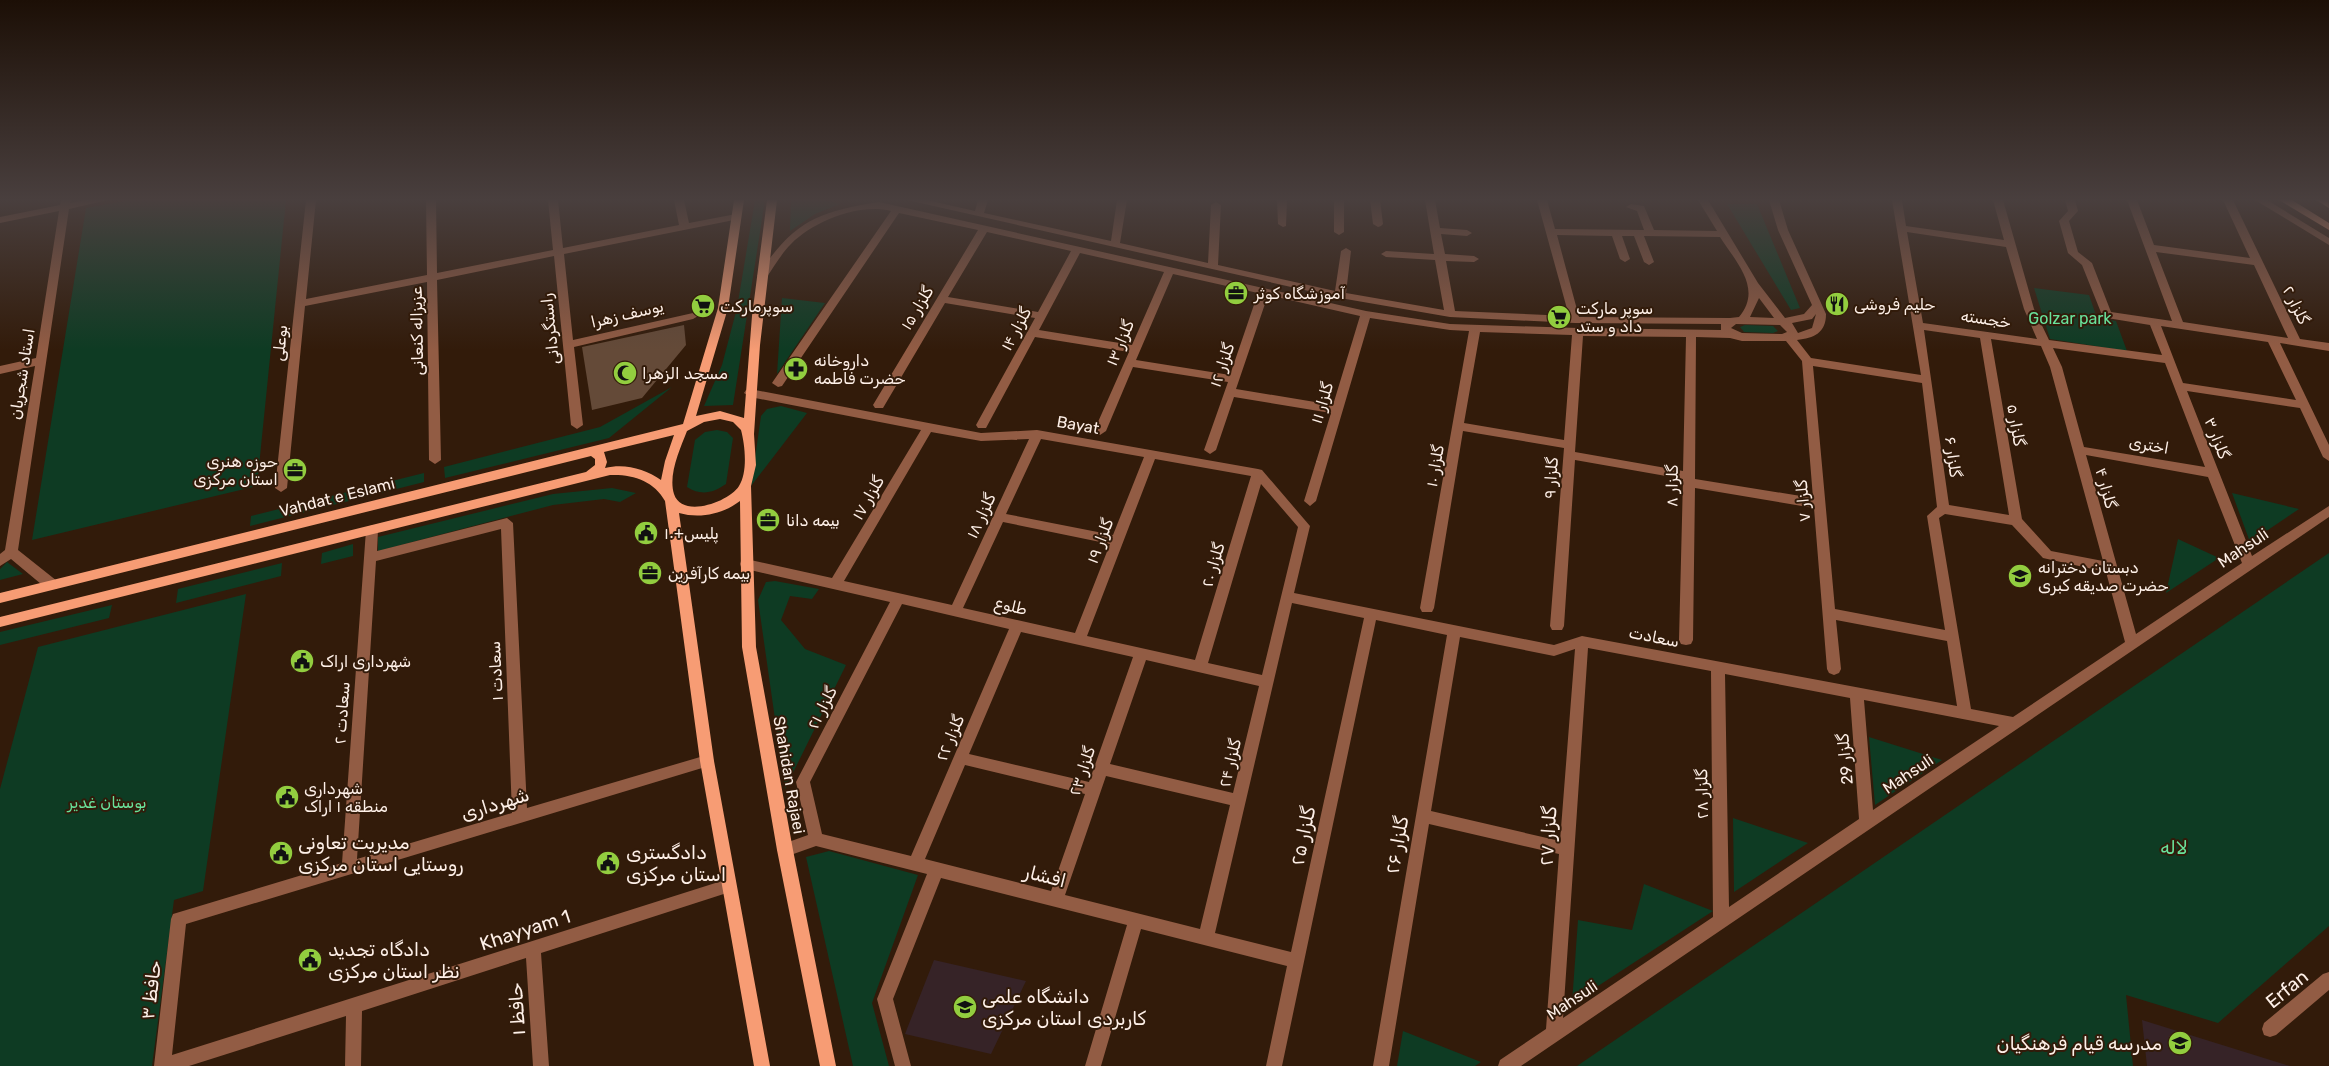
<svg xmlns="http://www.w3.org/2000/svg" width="2329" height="1066" font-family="Rubik,'Noto Sans Arabic',sans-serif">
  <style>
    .education { fill: #362327 }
    .green { fill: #0e3b23 }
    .building { fill: #644a38 }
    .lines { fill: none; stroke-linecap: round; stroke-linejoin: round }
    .minor { fill: #925c44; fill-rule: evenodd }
    .major { fill: #f79c74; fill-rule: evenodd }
    .labels { text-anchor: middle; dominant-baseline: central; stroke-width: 4; stroke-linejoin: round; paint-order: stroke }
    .poi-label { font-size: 16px; fill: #fef0e8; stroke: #321b0a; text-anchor: start }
    .street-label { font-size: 16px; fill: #fef0e8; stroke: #321b0a }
    .park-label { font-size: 16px; fill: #69e29b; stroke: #321b0a }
    .near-street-label { font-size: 19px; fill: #fef0e8; stroke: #321b0a }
    .near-poi-label { font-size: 19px; fill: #fef0e8; stroke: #321b0a; text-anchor: start }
    .near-park-label { font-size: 19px; fill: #69e29b; stroke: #321b0a }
  </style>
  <rect width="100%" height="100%" fill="#321b0a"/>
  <path class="education" d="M934,960l92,21 -35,73 -86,-20z
    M2142,1020l148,46h-143z"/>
  <path class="green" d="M130,200h156l-29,286 -225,54 54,-332z
    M755,200h10l-32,205 -29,1 18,-41 15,-57z
    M791,200h34l15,4 -25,10 -25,17z
    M1727,204h30l43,104 -9,2z
    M2034,288l55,7 8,23 19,3 11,30 -77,-12z
    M782,298l43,5 -48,71z
    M1745,325l28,1 5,5 -5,2 -29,-1 -4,-5z
    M672,387l-63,51 -164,40 -1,-11 156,-40z
    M781,406l26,7 -56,73 10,-70 6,-7z
    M717,430l10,2 6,6 -7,46c-13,9 -25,12 -39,3l8,-47 10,-8z
    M424,473v9l-174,44 1,-10z
    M612,488l24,5 -16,9 -16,-3 -51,6 -175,46v-14l175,-43z
    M2232,493l67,16 -49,33z
    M2178,539l41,19 -53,35z
    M353,544v12l-32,8 1,-11z
    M2329,553v373l-111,97 -92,-28 7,71h-556z
    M7,562l16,12 -23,6v-11z
    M282,563l-1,13 -105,27 2,-14z
    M775,581l44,8 -7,10 -22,-3 -9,24 24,29 41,16 -61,124 -27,-189 8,-18z
    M246,594l-43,297 -29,9 -22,166h-152v-277l38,-142z
    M112,605l-3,13 -109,27v-13z
    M1869,737l73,23 -67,45z
    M1733,818l75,25 -74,49z
    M829,851l89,24 -46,128 17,63h-36l-47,-209z
    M1644,884l69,27 -141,92 6,-83 54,10z
    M1403,1031l78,31 -6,4h-78z"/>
  <path class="building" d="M684,325l2,20 -44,53 -50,12 -10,-63z"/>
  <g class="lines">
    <path class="minor" d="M61,200h10l-1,3 16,-3h22l-39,9 -51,341 39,31 1,4 -1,4h-10l-36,-30 -11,7v-12l5,-4 30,-184 -35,8v-8l36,-8 23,-147 -59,12v-6l60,-12z
      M306,200h10l-10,99 121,-24 -1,-75h10l1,73 116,-23 -5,-50h10l5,48 116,-23 -5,-25h10l5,23 47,-9 5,3 -2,2 -175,35 9,86 120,-27 5,3 -5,3 -119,28 9,78 -6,4 -6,-4 -17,-169 -117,24 4,180 -6,4 -6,-4 -2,-178 -122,24 -18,182 -6,4 -6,-4z
      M907,200h20l48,11 3,-11h10l-4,13 127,28 6,-41h10l-7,43 88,20 3,-58 5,-3 5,3 -3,60 117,26 6,-40 5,-3 5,3 -5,42 98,17 -9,-50 -49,-3 -5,-3 5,-3 48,3 -9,-54h10l5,28 27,2 5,3 -5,3 -26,-2 4,20 29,2 5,3 -5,3 -28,-1 9,50 114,5 -32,-116h10l8,29 89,1 -7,-19 -11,-4 5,-3 13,2 10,24 63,1 -19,-31h10l50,83 27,35 19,-4 8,-9 -34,-75 -9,-30h10l9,30 38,84c0,19 -12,24 -29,26l14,18 110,17 -29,-175h10l4,26 98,14 -11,-40h10l31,109 15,31 113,15 -12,-30 -43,-7 -5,-3 -20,-50 -14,-12 -9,-32 9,-10 -3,-11h10l3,11 -9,10 9,31 14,11 19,49 61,9 -45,-121h10l17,45 96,13 -27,-58h10l67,139 29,4v8l-49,-8 49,102v16l-6,-4 -23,-49 -113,-17 65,165 77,-50v11l-808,549h-23l2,-6 46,-31 13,-175 -130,-30 -40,242h-16l74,-431 -71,-15 -94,446h-16l21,-100 -146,-37 -40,137h-16l42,-141 -186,-47 -48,121 18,67h-16l-18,-67 50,-125 -111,-28 -31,11 -5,-2 -3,-5 3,-5 28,-10 -12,-53 94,-180 -144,-33 -5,-2 -1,-3 1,-3 5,-2 86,19 89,-148 -171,-33 -6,-4 2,-3 4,-1 231,44 56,-3 221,39 4,1 48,56 -16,67 260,52 28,-9 375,70 -10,-65 -111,-21 5,49 -2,4 -5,2 -5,-2 -2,-4 -13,-161 -119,-20 -2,152 -2,4 -5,1 -5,-1 -2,-4 4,-161 -108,-19 -11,166 -2,4h-10l-2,-4 14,-178 -101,-17 -29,177 -2,4h-10l-2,-4 49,-277 -19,-1 -80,-12 -54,183 -6,5 -6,-5 27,-88 -97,-16 -18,53 -6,4 -6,-4 24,-68 -95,-15 -27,64 -6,4 -4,-1 -2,-3 35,-79 -94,-15 -49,91h-8l-2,-3 59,-107 -90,-15 -62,105h-8l-2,-3 105,-175 -79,-17 -117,173 -4,1 -6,-4 2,-3 117,-169c-32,-8 -77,10 -100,33 -10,10 -17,23 -25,34l-4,1 -5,-3c37,-54 58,-64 122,-74l487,109 84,13 128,4 143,2v-6l-146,-1 -125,-6 -110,-19zM987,232l84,19 -33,61 -90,-15zM1907,232l99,15 18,62 13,30 -114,-16zM1557,235l55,1 8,23 5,3 5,-3 -8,-23h12l10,26 5,3 5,-3 -10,-26 76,1c16,25 43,52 19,80l-9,1 -151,-1zM2156,252l98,13 34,73 -105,-16zM1080,253l84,19 -32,73 -93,-15zM1173,274l85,19 -28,82 -94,-15zM1268,295l92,21 -27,89 -97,-16zM1759,298l15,20 -24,-1zM1816,314l-4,14 -14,5 -6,-10 20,-4zM1736,324l44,1 7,7 -5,2 -40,-1 -11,-5zM2161,326l107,16 28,58 -113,-17zM1924,330l56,8 29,177 -60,-10zM1480,332l92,3 -8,105 -100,-17zM1583,336l103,1 -3,134 -108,-19zM1696,337l34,1 12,3h44l16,20 11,137 -118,-19zM1991,339l50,7 9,21 53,194 -52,-10 -29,-32zM2053,348l112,15 40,104 -121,-20 -22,-80zM1813,366l109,17 15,124 -10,9 18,114 -110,-21zM931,432l50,9 48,-2 -77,166 -108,-24zM1041,439l103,18 -31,78 -107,-21zM2086,455l122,22 34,86 -106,71zM1155,459l96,17 -56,184 -108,-24zM1261,484l37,43 -36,148 -54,-12zM1945,514l67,11 31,33 63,14 19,70 -112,75 -42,-8 -32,-191zM1003,522l107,22 -35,89 -112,-25zM1292,603l72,15 -73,334 -76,-19zM902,604l107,25 -98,227 -89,-22 -12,-52zM1021,632l112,25 -44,125 -120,-28zM1460,637l94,19 21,-7 -15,192 -129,-30zM1588,648l123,23 2,246 -150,101zM1146,660l113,26 -26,107 -123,-29zM1725,674l125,24 9,121 -130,88zM1864,700l135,26 -126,84zM965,765l120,29 -34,97 -126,-32zM1106,776l124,29 -30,124 -135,-34z
      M1277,200h10l-1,26 -3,1 -5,-3z
      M1334,200h10v32l-5,3 -5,-3z
      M1370,200h10l3,24 -2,2 -3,1 -5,-3z
      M2255,200h12l62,38v7z
      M507,518l6,5 14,285 180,-53 5,2 2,4 -2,4 -526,159 -14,131 556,-176 5,2 3,5 -3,5 -192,62 8,113h-16l-7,-108 -164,53 -1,55h-16l1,-50 -157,50h-35l17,-147 2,-5 169,-51 24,-333 2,-3 4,-2 6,5 -1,21zM501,529l11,284 -155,46 19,-298z
      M2329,972v18l-53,45 -6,2 -6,-2 -2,-6 2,-6 59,-49z"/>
    <path class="major" d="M734,200h10l-16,108 -32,108 24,-5 24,7 8,-102 15,-116h10l-17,145 -6,89 2,31 -5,21 5,161 37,203 43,216h-16l-43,-216 -35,-203 -2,-146c-17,13 -40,18 -61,12l35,248 56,305h-16l-54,-305 -35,-260c-11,-20 -32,-27 -55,-26l-610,152v-10l586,-145 9,-7v-6l-4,-3 -591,147v-10l683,-169 35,-116zM720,419l13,3 8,8c4,15 7,42 -2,56 -10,16 -57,33 -65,8 -6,-19 6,-45 13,-63l17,-9zM674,435l-9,26 -4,19c-16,-11 -36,-17 -56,-12l2,-6 -3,-10z
      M2279,200h13l37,23v7z
      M2316,200h12l1,8z"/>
  </g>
  <linearGradient id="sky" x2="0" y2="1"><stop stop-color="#1c0f06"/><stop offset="0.57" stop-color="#493f3e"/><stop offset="1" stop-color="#493f3e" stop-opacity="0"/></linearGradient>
  <rect width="2329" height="350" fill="url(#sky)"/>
  <defs>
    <g id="office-disc" transform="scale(1.25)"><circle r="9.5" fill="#92cd3f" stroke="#321b0a"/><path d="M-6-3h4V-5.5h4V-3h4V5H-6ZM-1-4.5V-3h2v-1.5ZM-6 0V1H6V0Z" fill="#111"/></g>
    <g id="restaurant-disc" transform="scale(1.25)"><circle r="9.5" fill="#92cd3f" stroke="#321b0a"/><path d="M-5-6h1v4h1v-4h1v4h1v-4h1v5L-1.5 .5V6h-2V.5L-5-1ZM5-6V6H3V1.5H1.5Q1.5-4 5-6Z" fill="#111"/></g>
    <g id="supermarket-disc" transform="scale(1.25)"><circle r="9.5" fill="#92cd3f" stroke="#321b0a"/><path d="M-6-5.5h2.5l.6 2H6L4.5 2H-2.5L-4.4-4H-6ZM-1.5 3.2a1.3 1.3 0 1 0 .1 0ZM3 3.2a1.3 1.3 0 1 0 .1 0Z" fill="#111"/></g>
    <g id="pharmacy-disc" transform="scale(1.25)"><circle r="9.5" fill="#92cd3f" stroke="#321b0a"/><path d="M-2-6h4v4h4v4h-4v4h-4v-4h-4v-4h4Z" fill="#111"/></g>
    <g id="mosque-disc" transform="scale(1.25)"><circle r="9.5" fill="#92cd3f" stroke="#321b0a"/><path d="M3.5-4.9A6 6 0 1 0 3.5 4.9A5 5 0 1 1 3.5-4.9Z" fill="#111"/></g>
    <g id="civic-disc" transform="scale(1.25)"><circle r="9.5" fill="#92cd3f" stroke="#321b0a"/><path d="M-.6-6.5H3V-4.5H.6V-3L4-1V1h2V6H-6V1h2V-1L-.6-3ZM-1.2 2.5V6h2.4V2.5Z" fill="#111"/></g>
    <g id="school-disc" transform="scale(1.25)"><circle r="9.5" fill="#92cd3f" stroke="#321b0a"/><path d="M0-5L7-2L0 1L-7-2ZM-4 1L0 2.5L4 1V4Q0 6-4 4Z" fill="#111"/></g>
    <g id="university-disc" transform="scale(1.25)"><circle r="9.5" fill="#92cd3f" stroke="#321b0a"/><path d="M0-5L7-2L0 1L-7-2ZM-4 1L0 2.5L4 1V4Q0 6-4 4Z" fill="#111"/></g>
  </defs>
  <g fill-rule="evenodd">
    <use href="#office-disc" x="1236" y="293"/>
    <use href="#restaurant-disc" x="1837" y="304"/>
    <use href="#supermarket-disc" x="703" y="306"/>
    <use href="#supermarket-disc" x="1559" y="317"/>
    <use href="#pharmacy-disc" x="796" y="369"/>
    <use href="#mosque-disc" x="625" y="373"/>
    <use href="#office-disc" x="295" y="470"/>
    <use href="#office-disc" x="768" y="520"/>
    <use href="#civic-disc" x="646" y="533"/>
    <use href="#office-disc" x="650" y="573"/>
    <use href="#school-disc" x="2020" y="576"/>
    <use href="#civic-disc" x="302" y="661"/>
    <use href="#civic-disc" x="287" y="797"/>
    <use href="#civic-disc" x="281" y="853"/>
    <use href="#civic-disc" x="608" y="863"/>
    <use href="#civic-disc" x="310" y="960"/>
    <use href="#university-disc" x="965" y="1007"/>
    <use href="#school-disc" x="2180" y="1043"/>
  </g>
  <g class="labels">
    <g class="poi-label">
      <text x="1254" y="293">آموزشگاه کوثر</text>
      <text x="1854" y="304">حلیم فروشی</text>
      <text x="720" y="306">سوپرمارکت</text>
      <text x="1576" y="308">سوپر مارکت<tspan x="1576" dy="18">داد و ستد</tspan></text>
      <text x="814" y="360">داروخانه<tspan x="814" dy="18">حضرت فاطمه</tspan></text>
      <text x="642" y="373">مسجد الزهرا</text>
      <text x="278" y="461" text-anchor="end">حوزه هنری<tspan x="278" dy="18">استان مرکزی</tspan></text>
      <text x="786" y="520">بیمه دانا</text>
      <text x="664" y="533">پلیس+۱۰</text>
      <text x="2038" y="567">دبستان دخترانه<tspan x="2038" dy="18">حضرت صدیقه کبری</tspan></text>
      <text x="668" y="573">بیمه کارآفرین</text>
      <text x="320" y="661">شهرداری اراک</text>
      <text x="304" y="788">شهرداری<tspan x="304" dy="18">منطقه ۱ اراک</tspan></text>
    </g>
    <g class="street-label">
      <text transform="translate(2296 305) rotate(64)">گلزار ۲</text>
      <text transform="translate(917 308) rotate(-59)">گلزار ۱۵</text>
      <text transform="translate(627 314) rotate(-13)">یوسف زهرا</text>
      <text transform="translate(1986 319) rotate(8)">خجسته</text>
      <text transform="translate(550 329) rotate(-96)">راستگردانی</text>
      <text transform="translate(1016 329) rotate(-62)">گلزار ۱۴</text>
      <text transform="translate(417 331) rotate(-91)">عزیزاله کنعانی</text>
      <text transform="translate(280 343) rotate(-84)">بوعلی</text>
      <text transform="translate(1120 343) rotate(-67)">گلزار ۱۳</text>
      <text transform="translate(1222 365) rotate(-71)">گلزار ۱۲</text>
      <text transform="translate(22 374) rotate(-81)">استاد شجریان</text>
      <text transform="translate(1322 403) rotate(-73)">گلزار ۱۱</text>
      <text transform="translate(1078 425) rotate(10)">Bayat</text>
      <text transform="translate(2016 425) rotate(80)">گلزار ۵</text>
      <text transform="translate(2217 438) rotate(69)">گلزار ۳</text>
      <text transform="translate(2149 445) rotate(10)">اختری</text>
      <text transform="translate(1953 457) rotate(83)">گلزار ۶</text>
      <text transform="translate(1435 466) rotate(-80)">گلزار ۱۰</text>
      <text transform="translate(1551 478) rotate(-86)">گلزار ۹</text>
      <text transform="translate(1672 486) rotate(-89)">گلزار ۸</text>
      <text transform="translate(2106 488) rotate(75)">گلزار ۴</text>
      <text transform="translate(337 497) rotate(-14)">Vahdat e Eslami</text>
      <text transform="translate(868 498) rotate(-60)">گلزار ۱۷</text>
      <text transform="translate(1803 501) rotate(-95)">گلزار ۷</text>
      <text transform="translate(981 516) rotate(-65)">گلزار ۱۸</text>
      <text transform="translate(1100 541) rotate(-69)">گلزار ۱۹</text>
      <text transform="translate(2243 548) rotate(-34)">Mahsuli</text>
      <text transform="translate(1213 565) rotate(-73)">گلزار ۲۰</text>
      <text transform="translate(1011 606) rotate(13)">طلوع</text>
      <text transform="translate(1654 637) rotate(11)">سعادت</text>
      <text transform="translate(496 671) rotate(-93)">سعادت ۱</text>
      <text transform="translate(822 708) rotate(-63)">گلزار ۲۱</text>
      <text transform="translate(342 713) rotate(-86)">سعادت ۲</text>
      <text transform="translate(950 738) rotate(-67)">گلزار ۲۲</text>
      <text transform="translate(1845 759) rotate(-95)">گلزار 29</text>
      <text transform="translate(1230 763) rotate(-76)">گلزار ۲۴</text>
      <text transform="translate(1082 771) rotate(-71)">گلزار ۲۳</text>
      <text transform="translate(1908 774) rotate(-34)">Mahsuli</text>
      <text transform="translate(789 775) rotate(80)">Shahidan Rajaei</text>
      <text transform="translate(1702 794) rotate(-91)">گلزار ۲۸</text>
      <text transform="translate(1572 1000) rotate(-34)">Mahsuli</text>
    </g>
    <g class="park-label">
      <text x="2070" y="318">Golzar park</text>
      <text x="107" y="802">بوستان غدیر</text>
    </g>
    <g class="near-street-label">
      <text transform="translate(495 804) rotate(-17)">شهرداری</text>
      <text transform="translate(1303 836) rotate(-78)">گلزار ۲۵</text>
      <text transform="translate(1548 836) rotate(-86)">گلزار ۲۷</text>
      <text transform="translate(1397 845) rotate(-80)">گلزار ۲۶</text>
      <text transform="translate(1045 876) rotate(14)">افشار</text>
      <text transform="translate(525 930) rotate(-18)">Khayyam 1</text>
      <text transform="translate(2287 989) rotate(-39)">Erfan</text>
      <text transform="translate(151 990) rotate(-83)">حافظ ۳</text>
      <text transform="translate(517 1009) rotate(-94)">حافظ ۱</text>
    </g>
    <g class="near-poi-label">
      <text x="298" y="842">مدیریت تعاونی<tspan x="298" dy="22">روستایی استان مرکزی</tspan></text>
      <text x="626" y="852">دادگستری<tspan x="626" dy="22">استان مرکزی</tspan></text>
      <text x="328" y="949">دادگاه تجدید<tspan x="328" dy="22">نظر استان مرکزی</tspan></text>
      <text x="982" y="996">دانشگاه علمی<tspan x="982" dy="22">کاربردی استان مرکزی</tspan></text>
      <text x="2162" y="1043" text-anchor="end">مدرسه قیام فرهنگیان</text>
    </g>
    <g class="near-park-label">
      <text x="2174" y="847">لاله</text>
    </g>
  </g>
</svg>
